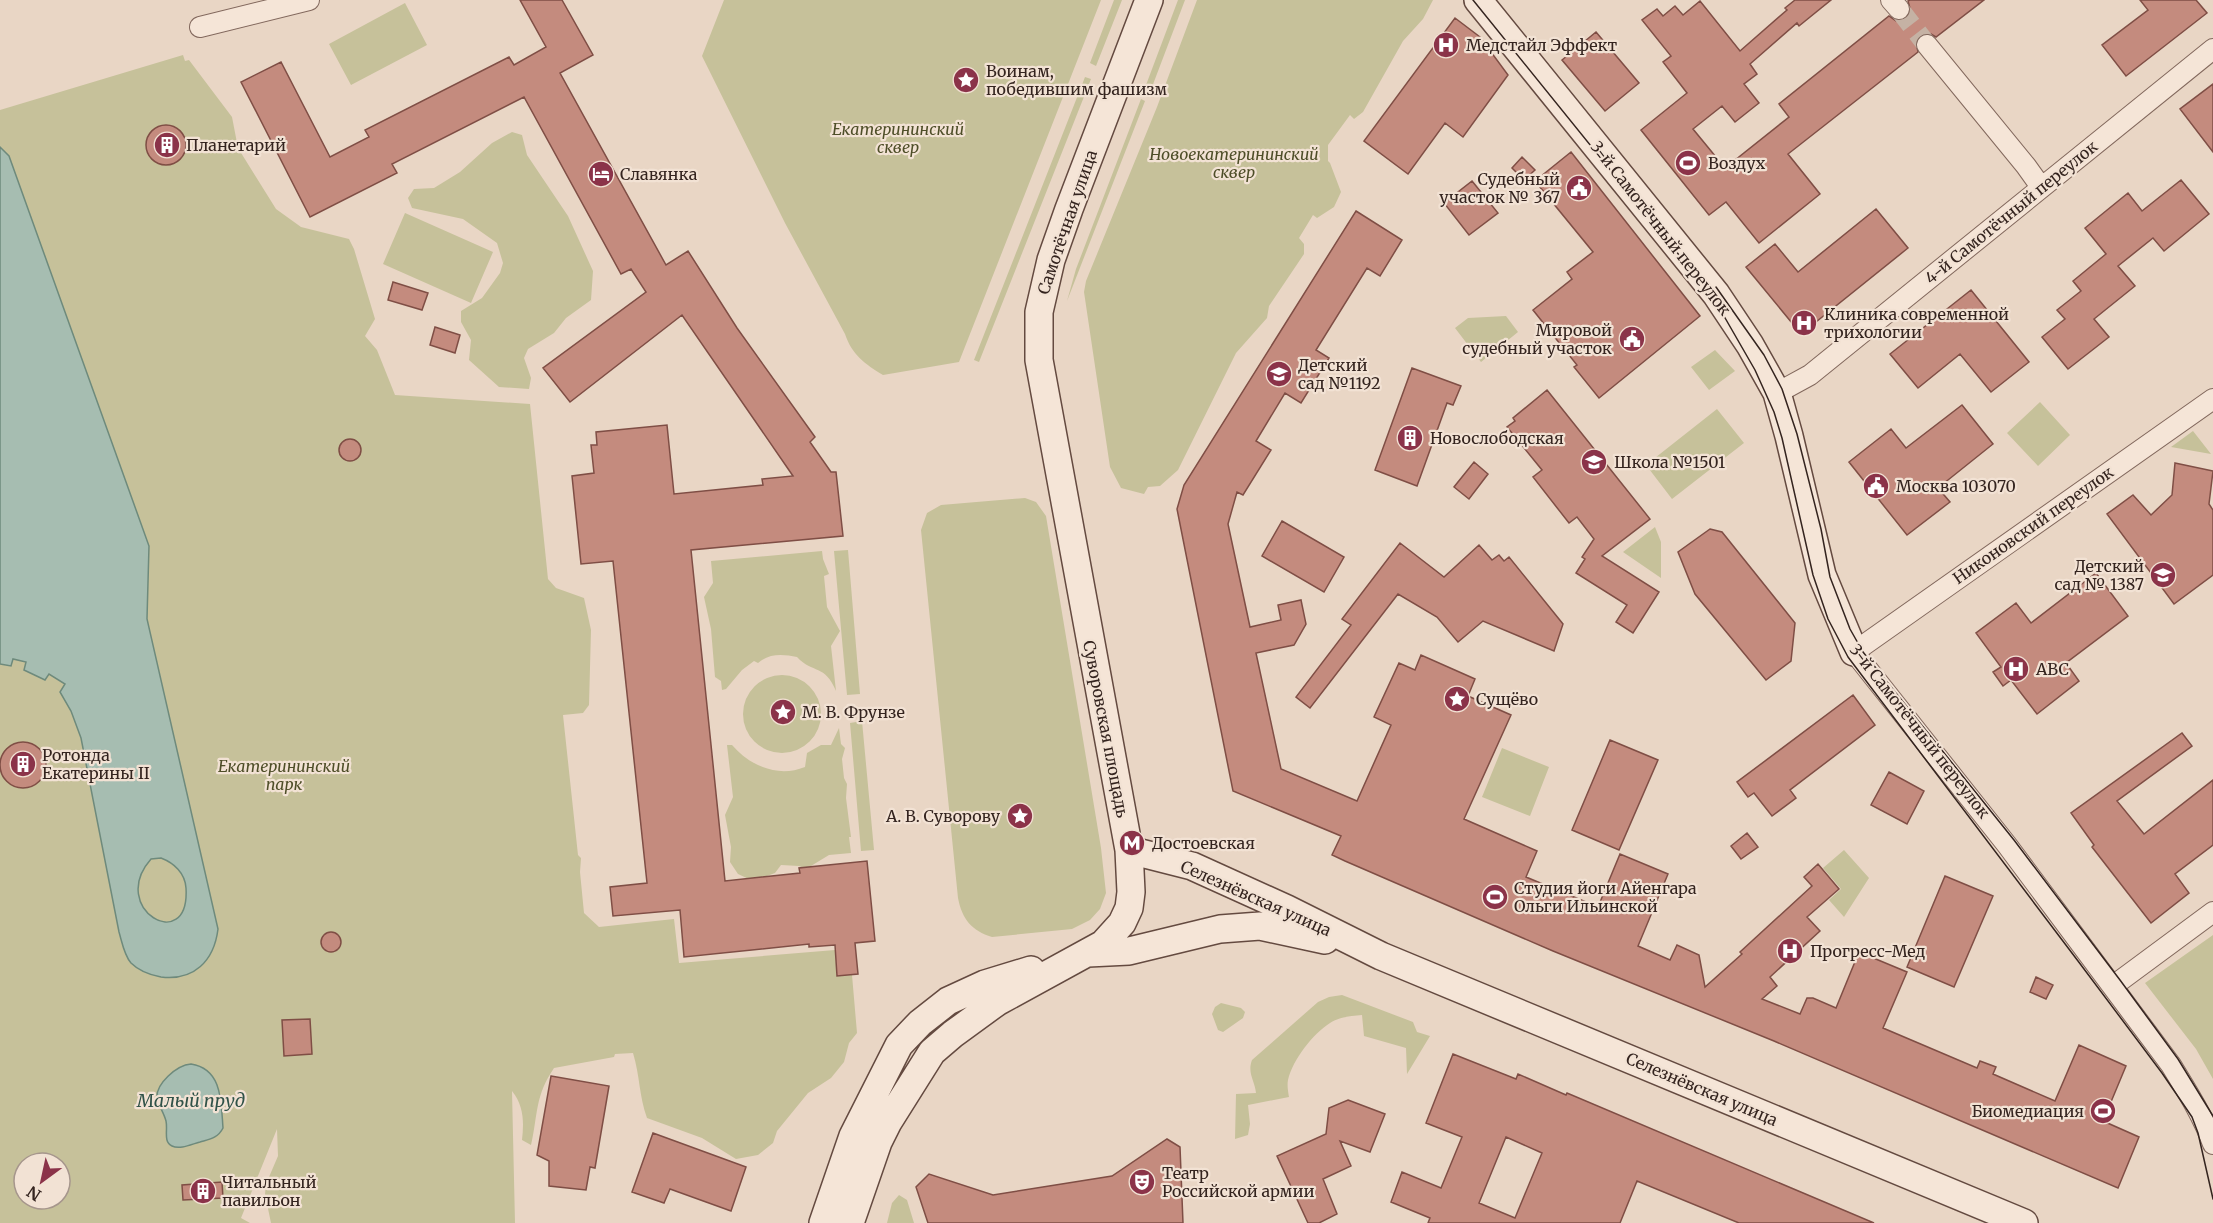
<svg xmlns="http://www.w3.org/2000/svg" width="2213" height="1223" font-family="Merriweather,serif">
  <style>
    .green { fill: #c6c19a; fill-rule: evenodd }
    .water { fill: #a6bdb1; stroke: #6e8a7c; stroke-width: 1.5; fill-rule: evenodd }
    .building { fill: #c48b7e; stroke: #7f4e45; stroke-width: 1.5; fill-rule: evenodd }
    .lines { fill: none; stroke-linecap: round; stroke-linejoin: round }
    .street-tunnel { stroke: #c5b2a4; stroke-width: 20; stroke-dasharray: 20 10; stroke-linecap: butt }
    .street-casing { stroke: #82685d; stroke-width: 22 }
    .secondary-casing { stroke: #644a40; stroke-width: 30 }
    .street { stroke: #f5e5d7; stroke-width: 20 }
    .secondary { stroke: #f5e5d7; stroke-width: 27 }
    .tram { stroke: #34241f; stroke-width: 1.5 }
    .labels { text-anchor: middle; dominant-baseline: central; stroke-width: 4.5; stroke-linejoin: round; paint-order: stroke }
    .poi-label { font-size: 16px; fill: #34241f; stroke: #f2e2d4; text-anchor: start }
    .park-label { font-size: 16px; font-style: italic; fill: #4e4e28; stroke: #f2e2d4 }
    .street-label { font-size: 16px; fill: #34241f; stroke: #f2e2d4 }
    .water-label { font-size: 18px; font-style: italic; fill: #305248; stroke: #f2e2d4 }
  </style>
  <rect width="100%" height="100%" fill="#e9d6c5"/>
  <path class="green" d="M724,0h377l-142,362 -76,13c-18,-11 -31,-20 -38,-41l-60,-111 -83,-167z
    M1114,0h8l-26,66 -6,-3z
    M1178,0h7l-33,87 -6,-2z
    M1197,0h236l-10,19 -20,22 -40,71 -9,7 -4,-4 -22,30v16l2,2 11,29 -7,15 -17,11 -4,-3 -14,23 5,6v10l-35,52 -2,12 -31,35 -58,117 -18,16 -12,1 -4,7 -23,-6 -11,-21 -26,-175 2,-11 71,-174z
    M405,3l22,42 -76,40 -22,-41z
    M183,55l2,6 4,-1 43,57 6,31 38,61 25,18 48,12 5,10 21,70 -10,17 12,14 18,45 135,9 18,175 8,9 28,10 7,32 -2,75 -6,8 -20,2 15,140 3,3 -1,14 4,41 15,14 75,-8 5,44 156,-13 2,26 15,-1 5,58 -8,10 -5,19 -13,16 -23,15 -31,38 -4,12 -15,12 -22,4 -34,-21 -55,-20c-8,-22 -7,-42 -14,-65l-18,1 -1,3 -60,11c-19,28 -16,45 -23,77l-9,-5c2,-18 2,-34 -10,-49l3,132h-244l-6,-29 1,-10 12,-28 -1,-27 -36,89 9,5h-250v-1113zM24,1163h36v36h-36z
    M1085,77l6,2 -112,283 -5,-2z
    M1141,99l4,2 -78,200 9,-32z
    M512,132l10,3 5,20 41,61 25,55 -2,29 -25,18 -12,15 -26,16 -4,9 7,20 -2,11 -30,-2 -30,-27 2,-20 -10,-18v-11l21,-13 18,-25 3,-10 -6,-20 -34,-24 -51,-11 -4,-10 6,-9 20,-1 26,-16 32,-29z
    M405,213l88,39 -22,51 -88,-39z
    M1506,316l12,16 -37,30 -26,-34 13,-10z
    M1715,350l20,21 -26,19 -18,-23z
    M2040,402l30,33 -32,31 -31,-33z
    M1717,409l27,34 -72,56 -26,-34z
    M2193,431l18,23 -40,-7z
    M1025,498l11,4 10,14 55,332 5,45 -6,16 -10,11 -18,9 -80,8c-20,-6 -30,-18 -34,-39l-37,-368 6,-17 14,-8z
    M1655,527l6,15v36l-38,-26z
    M848,550l12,144 -13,1 -13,-144z
    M822,551l1,8 6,15 -5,2 3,31 13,24 -9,15 5,45c-11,-27 -23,-17 -39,-34 -14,-3 -28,-4 -39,6l-4,-2 -12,9 -16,19 -4,1 -1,-9 -6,-4 -4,-48 -7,-32 9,-14 -2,-22z
    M743 714a39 39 0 1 1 78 0a39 39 0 1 1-78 0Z
    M862,721l12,129 -13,1 -11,-128z
    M839,728l2,16 4,4 -3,11 2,19 3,6 -1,14 5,39h-2l2,16 -22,2 -23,14 -7,-3 -18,-1 -6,8 -22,8 -15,-7 -8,-12 1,-15 -6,-32 8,-18 -6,-52h5c18,21 46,33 73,22l2,-14 14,-8h10z
    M1502,748l47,19 -19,49 -48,-19z
    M1844,850l25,28 -25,39 -15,-17 12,-11 -18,-21z
    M2213,935v144l-17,-30 -51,-66z
    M1342,995l71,27 4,10 13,4 -23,38 -1,-26 -42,-12 -2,-21c-11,1 -23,2 -32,8 -17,11 -37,36 -42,57 -1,5 0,11 1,17l-41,8 2,19 -2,11 -13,4 1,-45 20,-1c-1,-12 -9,-20 -4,-33l66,-58 11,-5z
    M1221,1003l20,5 4,4 -2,6 -20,14 -5,-2 -6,-16 3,-7z
    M899,1195l8,5 7,23h-27l5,-20z"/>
  <path class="water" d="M0,147l9,9 140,390 -2,73 71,310c-4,32 -24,52 -57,48 -11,-2 -22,-6 -30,-14 -7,-8 -9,-21 -12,-31l-38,-194 -10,-27 -11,-19 5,-8 -16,-10 -4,6 -21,-10 2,-8 -13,-3 -2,7 -11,-2zM161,858c13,5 24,15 25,30 4,68 -79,21 -35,-29z
    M191,1064c32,5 30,39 32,64 -5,10 -13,11 -23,14 -8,2 -20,8 -28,4 -9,-4 -4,-16 -6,-25 -2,-8 -7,-15 -9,-22 -2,-15 20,-34 34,-35z"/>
  <path class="building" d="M520,0h42l31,55 -33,18 106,192 22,-14 49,77 78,109 -5,5 21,30h5l7,64 -152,14 34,331 75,-8 -1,-5 68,-7 8,80 -20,2 3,31 -21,2 -2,-31 -26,2v-3l-125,13 -4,-47 -67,6 -3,-29 37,-4 -34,-322 -32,3 -9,-88 22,-3 -3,-28h6l-1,-13 71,-7 7,69 89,-9 -1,-6 31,-3 -111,-161 -112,87 -27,-34 103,-76 -15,-23 -10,5 -97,-177 -132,67 5,9 -87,44 -69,-135 40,-20 49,95 39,-20 -4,-7 144,-73 5,8 32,-18z
    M1795,0h36l-32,26 -2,-3 -47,41 7,10 -13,10 15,19 -24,19 -13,-16 -29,23 32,39 64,-51 -10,-13 110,-88 7,5 10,-3 5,-6 -3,-11 2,-1h74l-48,37 -5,-3 -11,1 -4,6 2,11 -130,102 32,40 -61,49 -33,-41 -17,13 -68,-85 46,-37 -24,-31 8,-6 -29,-36 15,-11 6,7 12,-10 8,9 17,-14 40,50 47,-41 -2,-2z
    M2140,0h56l11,13 -81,63 -24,-31 46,-35z
    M1455,18l25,19 28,38 -45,62 -18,-14 -37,51 -44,-33z
    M1596,32l43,51 -34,28 -43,-51z
    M2213,84v68l-33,-43z
    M146 145a20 20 0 1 1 40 0a20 20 0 1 1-40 0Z
    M1571,152l129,164 -101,82 -25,-31 3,-2 -44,-55 39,-31 -5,-7 26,-20 -58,-71z
    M1522,157l13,13 -11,10 -12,-12z
    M2181,180l28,34 -45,37 -11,-13 -35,28 17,20 -41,33 15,18 -41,32 -26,-32 23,-18 -8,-9 24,-19 -8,-10 33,-27 -21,-26 43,-35 14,18z
    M1472,181l26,32 -29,22 -25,-32z
    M1876,209l32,39 -107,86 -55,-67 29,-23 23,28z
    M1356,211l46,29 -22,36 -13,-8 -51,82 13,8 -28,45 -16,-10 -29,48 15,9 -28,45 -6,-3 -9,32 22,103 31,-7 -3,-15 23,-5 5,24 -12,21 -38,8 25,116 76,32 34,-76 -17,-8 25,-54 16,7 6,-15 54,24 -7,17 43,19 -47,104 73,32 -11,26 72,30 22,-53 48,20 -30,72 32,14 7,-15 22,10 6,32 37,-33 -2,-2 72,-66 -8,-9 14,-13 21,25 -32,28 13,14 -50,46 7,9 -15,13 38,15 7,-16h6l23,10 23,-56 48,20 -24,56 94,40 3,-7 16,6 -3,7 62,27 24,-56 47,21 -23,55 36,16 -21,51 -344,-147 -221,-90 -208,-90 -13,-6 9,-19 -108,-45 -56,-282 7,-24z
    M393,282l35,11 -6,17 -34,-10z
    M1971,290l58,72 -38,30 -31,-38 -42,34 -28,-34z
    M435,327l25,8 -5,18 -25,-8z
    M1412,368l49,18 -8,19 -6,-2 -30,83 -42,-16z
    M1547,390l103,129 -48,37 57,36 -26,41 -17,-11 11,-17 -51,-32 9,-14 -3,-2 12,-18 -17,-22 -8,6 -36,-46 9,-7 -35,-43 8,-6 -2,-3z
    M1962,405l31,39 -55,44 12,14 -43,33 -58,-73 42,-33 15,19z
    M339 450a11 11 0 1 1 22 0a11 11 0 1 1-22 0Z
    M1474,462l14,12 -19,25 -15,-12z
    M2175,463l38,8 -4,33 4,6v65l-39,29 -67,-90 26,-19 18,20 21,-20z
    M1282,521l62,36 -20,35 -62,-36z
    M1710,529l12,3 73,91 -4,38 -25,19 -71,-86 -17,-42z
    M1400,543l44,34 35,-32 13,15 7,-5 5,6 5,-4 54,67 -9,27 -71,-30 -25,21 -21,-25 -39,-23 -88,114 -14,-11 55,-72 -9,-6z
    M2096,573l32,43 -62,47 13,18 -42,33 -26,-34 -8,6 -10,-14 8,-5 -25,-34 40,-30 15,20z
    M1853,695l22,30 -85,65 6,8 -24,18 -18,-23 -6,4 -11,-15z
    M2182,733l10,13 -75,55 27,33 69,-54v65l-38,29 14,19 -38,30 -59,-76 2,-2 -23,-32z
    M1610,740l48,20 -39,90 -47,-20z
    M0 765a23 23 0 1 1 46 0a23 23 0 1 1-46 0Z
    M1889,772l35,19 -17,33 -36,-19z
    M1747,833l11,14 -17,12 -10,-13z
    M1945,876l48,20 -39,91 -47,-20z
    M321 942a10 10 0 1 1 20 0a10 10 0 1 1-20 0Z
    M2036,977l17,8 -7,14 -16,-7z
    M310,1019l2,35 -28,2 -2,-36z
    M1453,1054l63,25 2,-5 48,21 1,-2 307,130h-135l-102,-42 -17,42h-192l2,-5 -39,-16 11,-30 39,16 21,-51 -36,-14zM1506,1137l36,16 -27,65 -36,-15z
    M551,1076l58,10 -14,82 -5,-1 -4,23 -37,-4v-25l-12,-6z
    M1348,1100l37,14 -15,38 -30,-11 11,25 -28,13 14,35 -18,9h-11l-31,-67 49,-22 3,-26z
    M653,1133l93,34 -15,44 -61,-22 -6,14 -32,-11z
    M1167,1139l13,8 3,76h-255l-12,-36 13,-13 64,21 119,-19z
    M222,1182l1,16 -40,2 -1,-15z"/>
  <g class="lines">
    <path class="street-tunnel" d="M1899,9l28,36"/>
    <g class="street-casing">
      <path id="street" d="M1891,0l8,9
        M200,27l109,-27
        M1927,45l99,121 15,21
        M1777,393l33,-18 403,-326
        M2213,399l-359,253 153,193 164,220c16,26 32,51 42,79
        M2113,986l100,-74"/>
    </g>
    <g class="secondary-casing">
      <path id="secondary" d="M1478,0l238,294 34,51 27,48 12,43 33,139 32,77
        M1129,850l63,16 95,43 94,47 643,267
        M1088,953l41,-2 91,-22 40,-3 65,14
        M823,1223l30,-87 46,-91 21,-22 28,-22 37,-17 46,-14
        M850,1223l28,-81 10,-20 44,-70 21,-18 44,-32 106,-58 19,-21 7,-15 2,-16 -2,-42 -90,-490v-48l12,-52 18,-51 80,-209"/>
    </g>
    <use href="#street" class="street"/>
    <use href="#secondary" class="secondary"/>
    <path class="tram" d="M1473,0l240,297 42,73 19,42 8,26 31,137 15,44 20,38 230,304 84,112 30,44 6,16 15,66
      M1716,287l48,68 18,34 15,45 24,95 9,48 20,52 13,23 151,188 106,140 58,79 35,57"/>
  </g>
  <defs>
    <g id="hospital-disc" transform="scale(1.35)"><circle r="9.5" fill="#8b3349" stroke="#f2e2d4"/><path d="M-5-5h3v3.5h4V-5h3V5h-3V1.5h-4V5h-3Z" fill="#fff"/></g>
    <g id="sight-disc" transform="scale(1.35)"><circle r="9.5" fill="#8b3349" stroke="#f2e2d4"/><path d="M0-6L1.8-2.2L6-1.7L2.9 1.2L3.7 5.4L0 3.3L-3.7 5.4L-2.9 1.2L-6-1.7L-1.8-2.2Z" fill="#fff"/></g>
    <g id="building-disc" transform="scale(1.35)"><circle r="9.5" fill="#8b3349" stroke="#f2e2d4"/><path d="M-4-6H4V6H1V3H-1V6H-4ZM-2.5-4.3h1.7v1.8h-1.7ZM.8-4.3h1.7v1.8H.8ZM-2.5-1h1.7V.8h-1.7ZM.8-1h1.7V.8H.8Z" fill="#fff"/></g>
    <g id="stadium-disc" transform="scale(1.35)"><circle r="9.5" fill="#8b3349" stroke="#f2e2d4"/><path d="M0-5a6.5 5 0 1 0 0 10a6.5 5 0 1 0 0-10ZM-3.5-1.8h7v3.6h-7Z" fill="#fff"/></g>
    <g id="hotel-disc" transform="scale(1.35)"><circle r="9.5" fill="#8b3349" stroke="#f2e2d4"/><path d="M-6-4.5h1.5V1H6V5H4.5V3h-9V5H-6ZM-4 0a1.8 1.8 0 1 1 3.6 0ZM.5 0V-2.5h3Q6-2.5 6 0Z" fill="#fff"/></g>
    <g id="civic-disc" transform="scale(1.35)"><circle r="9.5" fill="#8b3349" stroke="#f2e2d4"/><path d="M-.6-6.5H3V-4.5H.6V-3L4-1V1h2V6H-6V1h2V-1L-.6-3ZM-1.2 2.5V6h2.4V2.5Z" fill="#fff"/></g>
    <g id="school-disc" transform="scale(1.35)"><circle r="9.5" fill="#8b3349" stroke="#f2e2d4"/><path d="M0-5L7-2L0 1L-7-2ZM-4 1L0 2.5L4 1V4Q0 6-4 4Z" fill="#fff"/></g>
    <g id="metro-disc" transform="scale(1.35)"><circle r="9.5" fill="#8b3349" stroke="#f2e2d4"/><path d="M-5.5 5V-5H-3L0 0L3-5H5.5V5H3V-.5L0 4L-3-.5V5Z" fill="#fff"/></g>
    <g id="theatre-disc" transform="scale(1.35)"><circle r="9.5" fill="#8b3349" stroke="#f2e2d4"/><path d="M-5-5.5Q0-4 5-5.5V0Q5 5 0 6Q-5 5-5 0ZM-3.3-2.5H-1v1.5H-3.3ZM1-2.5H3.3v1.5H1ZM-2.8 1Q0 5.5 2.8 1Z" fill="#fff"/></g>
  </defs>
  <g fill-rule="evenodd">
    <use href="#hospital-disc" x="1446" y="45"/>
    <use href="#sight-disc" x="966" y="80"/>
    <use href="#building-disc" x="167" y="145"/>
    <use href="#stadium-disc" x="1688" y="163"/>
    <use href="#hotel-disc" x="601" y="174"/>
    <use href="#civic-disc" x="1579" y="188"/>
    <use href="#hospital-disc" x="1804" y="323"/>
    <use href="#civic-disc" x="1632" y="339"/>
    <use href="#school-disc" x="1279" y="374"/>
    <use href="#building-disc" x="1410" y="438"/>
    <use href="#school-disc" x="1594" y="462"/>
    <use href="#civic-disc" x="1876" y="486"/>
    <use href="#school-disc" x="2163" y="575"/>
    <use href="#hospital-disc" x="2016" y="669"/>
    <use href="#sight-disc" x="1457" y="699"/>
    <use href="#sight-disc" x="783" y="712"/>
    <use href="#building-disc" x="23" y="764"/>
    <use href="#sight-disc" x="1020" y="816"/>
    <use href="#metro-disc" x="1132" y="843"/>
    <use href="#stadium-disc" x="1495" y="897"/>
    <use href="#hospital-disc" x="1790" y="951"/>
    <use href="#stadium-disc" x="2103" y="1111"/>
    <use href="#theatre-disc" x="1142" y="1182"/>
    <use href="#building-disc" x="203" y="1191"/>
  </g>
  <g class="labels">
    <g class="poi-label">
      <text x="1466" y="45">Медстайл Эффект</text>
      <text x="986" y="71">Воинам,<tspan x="986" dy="18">победившим фашизм</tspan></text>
      <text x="186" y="145">Планетарий</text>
      <text x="1708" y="163">Воздух</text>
      <text x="620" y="174">Славянка</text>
      <text x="1560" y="179" text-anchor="end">Судебный<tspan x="1560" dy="18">участок № 367</tspan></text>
      <text x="1824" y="314">Клиника современной<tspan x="1824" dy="18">трихологии</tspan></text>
      <text x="1612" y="330" text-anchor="end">Мировой<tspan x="1612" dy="18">судебный участок</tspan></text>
      <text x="1298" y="365">Детский<tspan x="1298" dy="18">сад №1192</tspan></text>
      <text x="1430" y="438">Новослободская</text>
      <text x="1614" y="462">Школа №1501</text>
      <text x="1896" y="486">Москва 103070</text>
      <text x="2144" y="566" text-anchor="end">Детский<tspan x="2144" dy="18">сад № 1387</tspan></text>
      <text x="2036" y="669">ABC</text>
      <text x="1476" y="699">Сущёво</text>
      <text x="802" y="712">М. В. Фрунзе</text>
      <text x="42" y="755">Ротонда<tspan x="42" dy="18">Екатерины II</tspan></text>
      <text x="1000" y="816" text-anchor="end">А. В. Суворову</text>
      <text x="1152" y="843">Достоевская</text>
      <text x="1514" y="888">Студия йоги Айенгара<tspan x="1514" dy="18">Ольги Ильинской</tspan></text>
      <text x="1810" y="951">Прогресс-Мед</text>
      <text x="2084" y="1111" text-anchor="end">Биомедиация</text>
      <text x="1162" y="1173">Театр<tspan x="1162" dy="18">Российской армии</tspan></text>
      <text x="222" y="1182">Читальный<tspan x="222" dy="18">павильон</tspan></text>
    </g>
    <g class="park-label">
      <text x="898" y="129">Екатерининский<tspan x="898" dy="18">сквер</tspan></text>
      <text x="1234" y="154">Новоекатерининский<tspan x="1234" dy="18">сквер</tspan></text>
      <text x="284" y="766">Екатерининский<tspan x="284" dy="18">парк</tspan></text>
    </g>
    <g class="street-label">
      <text transform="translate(2011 212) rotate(-39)">4-й Самотёчный переулок</text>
      <text transform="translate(1067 222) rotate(-71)">Самотёчная улица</text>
      <text transform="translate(1661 228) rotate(52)">3-й Самотёчный переулок</text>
      <text transform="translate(2033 525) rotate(-35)">Никоновский переулок</text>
      <text transform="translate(1106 729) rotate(79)">Суворовская площадь</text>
      <text transform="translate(1920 731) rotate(52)">3-й Самотёчный переулок</text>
      <text transform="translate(1256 898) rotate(24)">Селезнёвская улица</text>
      <text transform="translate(1702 1089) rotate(23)">Селезнёвская улица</text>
    </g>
    <g class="water-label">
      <text x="191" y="1100">Малый пруд</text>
    </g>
  </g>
  <g transform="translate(42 1181) rotate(213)"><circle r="28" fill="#f2e2d4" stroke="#a6968c" stroke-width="1.5"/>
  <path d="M0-4.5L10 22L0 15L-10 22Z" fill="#8b3349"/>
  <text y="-9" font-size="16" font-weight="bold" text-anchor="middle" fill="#34241f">N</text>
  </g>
</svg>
